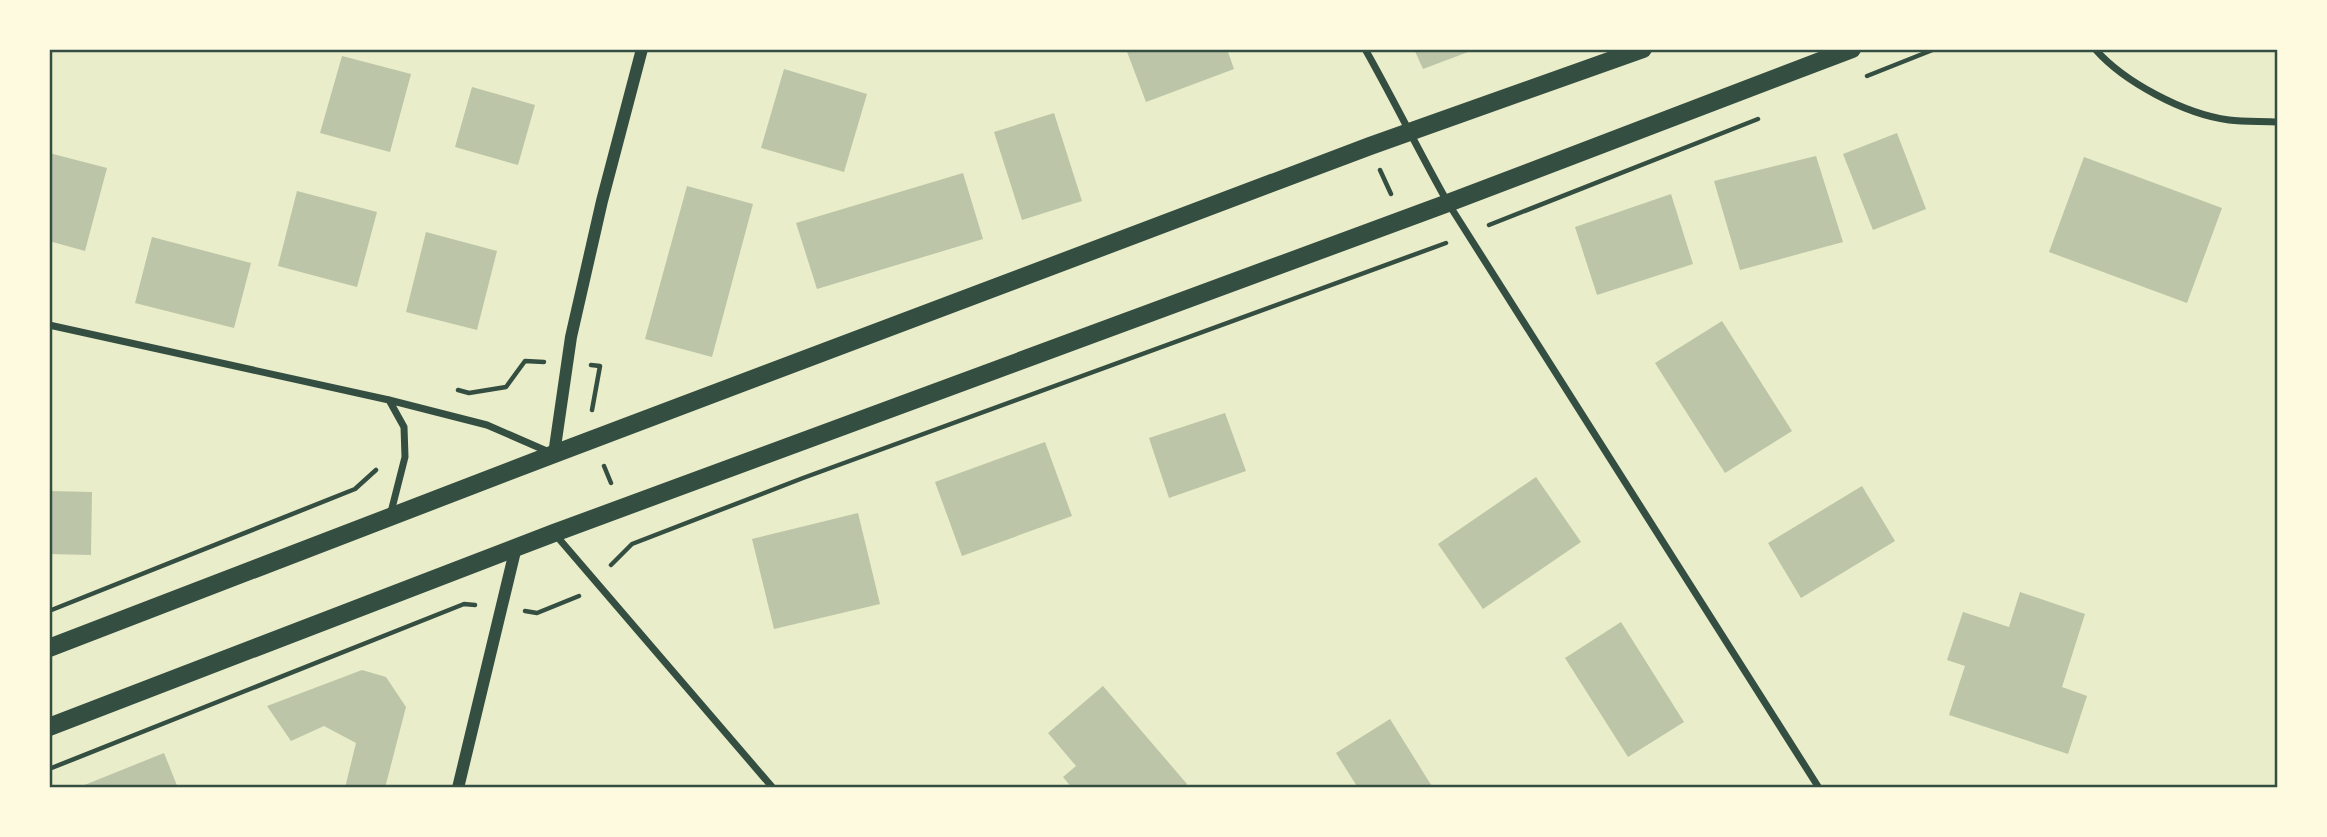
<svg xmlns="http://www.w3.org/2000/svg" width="2327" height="837" font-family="Barlow,sans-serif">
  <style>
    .building { fill: #bcc5a7 }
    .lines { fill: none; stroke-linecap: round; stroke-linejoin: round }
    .path { stroke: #344e41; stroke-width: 4.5 }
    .minor { stroke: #344e41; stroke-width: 7 }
    .tertiary { stroke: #344e41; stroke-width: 12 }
    .primary { stroke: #344e41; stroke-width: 18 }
    .neatline { fill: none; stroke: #344e41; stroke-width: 2.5 }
  </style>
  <rect width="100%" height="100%" fill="#e9edc9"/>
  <path class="building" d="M1126,49h101l7,20 -88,33z
    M1414,49h62l-53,20z
    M342,56l69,18 -21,78 -70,-19z
    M784,69l83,25 -23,78 -83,-24z
    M472,87l63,18 -17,60 -63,-18z
    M1054,113l28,88 -60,19 -28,-88z
    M1897,133l29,76 -53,21 -30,-76z
    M49,153l58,15 -22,83 -36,-10z
    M1816,156l27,86 -103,28 -26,-89z
    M2084,157l138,51 -35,95 -138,-51z
    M963,173l20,66 -166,50 -21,-66z
    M687,186l66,18 -41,153 -67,-18z
    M297,191l80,21 -20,75 -79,-21z
    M1671,194l22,70 -96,31 -22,-68z
    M426,232l71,19 -20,79 -71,-18z
    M152,237l99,26 -17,65 -99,-25z
    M1722,321l70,110 -67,42 -70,-110z
    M1225,413l21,58 -77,27 -20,-60z
    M1045,442l27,74 -110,40 -27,-74z
    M1536,477l45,65 -98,67 -45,-65z
    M1862,486l33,55 -94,57 -33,-55z
    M49,491l43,1 -1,63 -42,-1z
    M858,513l22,91 -106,25 -22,-90z
    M2020,592l65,22 -23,73 25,9 -19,58 -119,-39 16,-49 -18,-6 16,-48 46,15z
    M1621,622l63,100 -56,35 -63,-99z
    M362,670l24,7 20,30 -21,81h-40l11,-45 -32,-17 -33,15 -24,-35z
    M1103,686l84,98 -4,4h-111l-9,-11 13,-11 -28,-33z
    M1390,719l43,69h-75l-22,-35z
    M164,753l14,35h-101z"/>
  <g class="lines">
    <path class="path" d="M1867,76l68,-27
      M1380,170l11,24
      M1489,225l269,-106
      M591,365l9,1 -8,44
      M458,390l11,3 37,-6 19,-26 19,1
      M604,466l7,17
      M611,565l21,-21 171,-66 643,-235
      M49,611l306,-122 21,-19
      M525,611l12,2 42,-17
      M49,769l415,-165 11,1"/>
    <path class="minor" d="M1365,49c29,51 54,103 83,154l371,585
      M2095,49c29,33 89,65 134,71 16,2 33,1 49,2
      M49,325l340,75 98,25 62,27
      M389,400l15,27 1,30 -15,59
      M554,533l219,255"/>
    <path class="tertiary" d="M554,454l17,-117 31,-136 40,-152
      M458,788l58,-241"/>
    <path class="primary" d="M49,648l505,-194 816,-308 273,-97
      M49,727l505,-194 894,-330 404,-154"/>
  </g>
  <rect width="2327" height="837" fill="none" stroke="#fefae0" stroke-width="102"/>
  <rect x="51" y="51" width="2225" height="735" class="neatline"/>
</svg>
